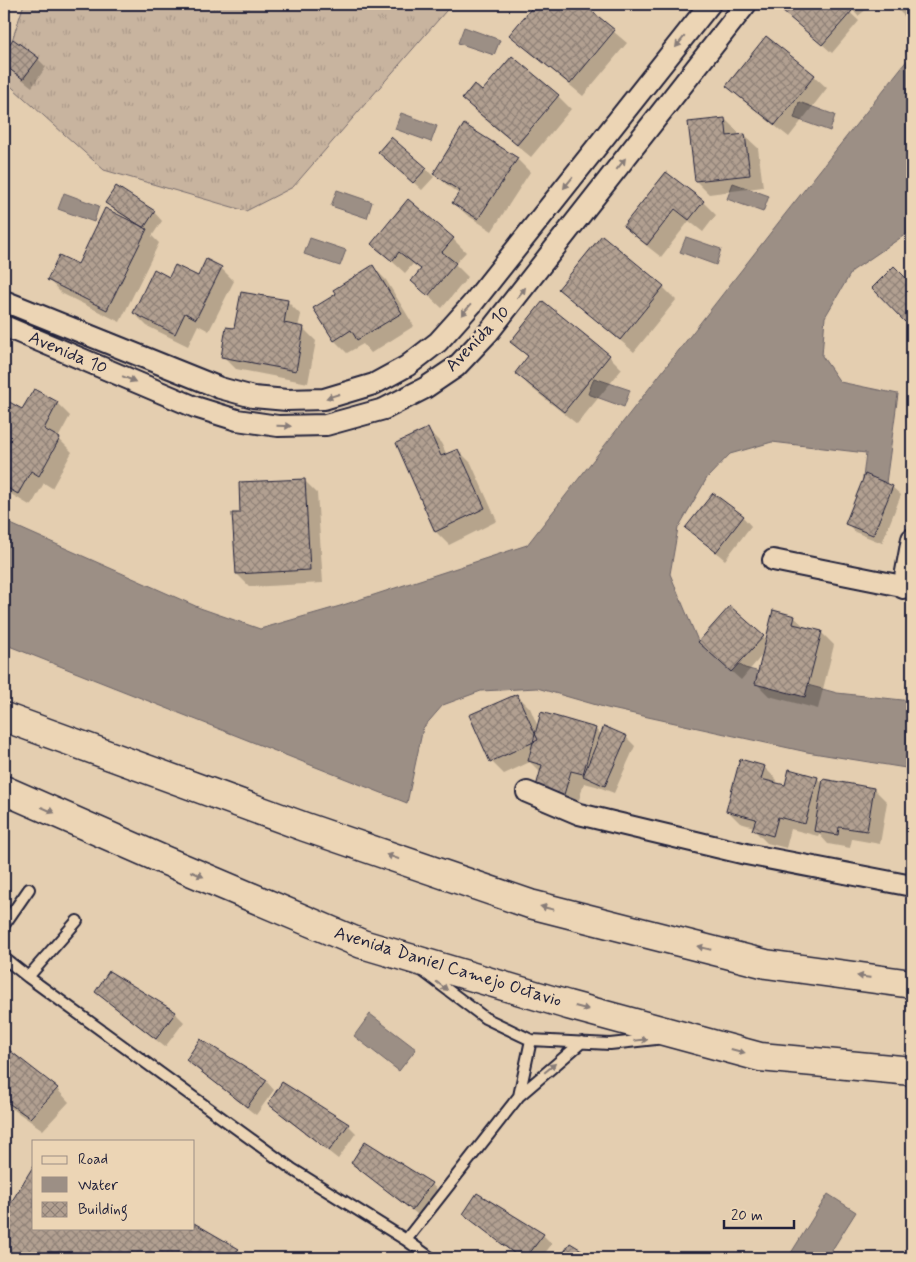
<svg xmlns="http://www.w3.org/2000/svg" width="916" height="1262" font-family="Mynerve,sans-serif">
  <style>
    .grass { fill: url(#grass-tufts); stroke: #756b6d }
    .water { fill: #9c8f85; stroke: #6b6367 }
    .shadow { fill: #0003 }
    .building { fill: url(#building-cross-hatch); stroke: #22223b }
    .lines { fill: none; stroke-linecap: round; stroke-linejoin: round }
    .lane-casing { stroke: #22223b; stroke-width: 14 }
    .street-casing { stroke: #22223b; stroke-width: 24 }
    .secondary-casing { stroke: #22223b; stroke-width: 31 }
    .lane { stroke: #ecd5b5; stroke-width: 10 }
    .street { stroke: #ecd5b5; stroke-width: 20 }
    .secondary { stroke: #ecd5b5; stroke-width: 28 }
    .oneway { fill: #877c78 }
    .labels { text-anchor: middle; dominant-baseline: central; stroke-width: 5; stroke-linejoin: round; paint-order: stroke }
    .street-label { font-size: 18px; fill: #22223b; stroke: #ecd5b5 }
  </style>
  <defs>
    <pattern id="grass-tufts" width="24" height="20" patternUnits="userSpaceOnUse" patternTransform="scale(1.25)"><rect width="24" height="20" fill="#c8b49f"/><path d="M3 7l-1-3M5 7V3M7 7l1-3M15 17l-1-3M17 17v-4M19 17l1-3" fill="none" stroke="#ac9a8a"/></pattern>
    <pattern id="building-cross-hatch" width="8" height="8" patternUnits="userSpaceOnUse" patternTransform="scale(1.25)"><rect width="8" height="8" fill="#b2a091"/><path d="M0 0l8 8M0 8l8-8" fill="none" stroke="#908278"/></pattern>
  </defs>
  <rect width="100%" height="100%" fill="#e4ceb0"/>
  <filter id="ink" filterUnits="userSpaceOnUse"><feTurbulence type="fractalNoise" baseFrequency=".02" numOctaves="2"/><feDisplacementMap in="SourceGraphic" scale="10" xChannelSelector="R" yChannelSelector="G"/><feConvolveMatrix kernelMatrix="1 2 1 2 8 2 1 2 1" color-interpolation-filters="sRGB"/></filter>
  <g filter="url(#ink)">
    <path class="grass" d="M24,4h428l-159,183 -47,24 -142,-41 -100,-90v-15z"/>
    <path class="water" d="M464,27l36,13 -6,15 -36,-12z
      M912,54v177l-3,1 -57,39 -27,46 -3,39 18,26 58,12 -15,111 -23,-3 6,-49 -94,-11 -42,12 -23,24 -29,50 -8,46 28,67 47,27 92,25 75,8v68l-105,-17 -200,-44 -70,-20 -56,3 -38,14 -20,23 -16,75 -403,-159v-123l196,87 60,21 80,-23 187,-61 255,-327z
      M799,102l36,13 -5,16 -36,-13z
      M401,113l36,13 -6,16 -36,-13z
      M733,183l36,13 -6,16 -36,-13z
      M337,190l35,12 -5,16 -36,-12z
      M64,193l35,13 -5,16 -36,-13z
      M686,237l35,12 -5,16 -36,-13z
      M310,238l36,12 -6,16 -36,-12z
      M594,378l36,12 -6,17 -36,-13z
      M370,1014l46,35 -17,22 -45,-35z
      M828,1194l28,18 -29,46h-28l-8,-5z"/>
    <path class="shadow" d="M536,4h45l46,39 -44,53 -59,-49 -13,-12z
      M790,4h51l18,17 -27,32 -48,-43z
      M847,4h26l-15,12z
      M891,4h21v16l-1,2z
      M13,41l25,18 8,8 -14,20 -28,-22v-11z
      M814,76l13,12 -38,49 -48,-38 -13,-13z
      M482,93l76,3 13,13 -40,48 -55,-45 -13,-13z
      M725,119l13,13v4h7l13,12 5,39 -54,7 -13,-13z
      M517,159l13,13 -38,59 -25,-16 -13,-12 5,-9 -11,-8 -13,-13z
      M388,160l38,9 8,8 -12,13z
      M666,174l37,28 13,13 -13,17 -14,-11 -28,36 -23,-18 -13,-13z
      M107,203l47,9 8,9 -10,15 7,7 -39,79 -59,-29 -12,-13 29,-14 48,-46 1,-2 -12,-7z
      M602,237l61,50 13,13 -42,52 -61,-51 -13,-12z
      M453,239l13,13 -11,12 13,13 -26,31 -29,-27 9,-10 -9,-7 -8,9 -32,-29z
      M373,267l13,13 28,46 -43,27 -8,-9 -16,9 -13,-13 3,-45z
      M894,267l18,18v42l-39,-39z
      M221,268l13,13 -25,50 -11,-6 -10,21 -41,-20 -13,-13 36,-35h28z
      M288,302l13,13 -3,12 5,1 13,13 -8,42 -72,-14 -13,-13 12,-26z
      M543,303l66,53 13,13 -45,55 -48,-38 -12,-13 12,-15 -17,-16z
      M34,390l23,13 13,13 -12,22 14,14 -20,36 -8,-5 -13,23 -27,-16v-90l19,11z
      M428,430l13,13 6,12 11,-5 13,13 26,58 -48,24 -13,-13 -18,-40z
      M304,480l13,13 6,90 -73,4 -13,-13 5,-60z
      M892,487l9,8 -19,48 -27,-11 -8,-9z
      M743,517l8,9 -26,34 -38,-32z
      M794,617l13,12 14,3 13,13 -16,64 -49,-13 -13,-13 7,-29 -22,26 -33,-29 55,-14 4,4z
      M517,695l13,13 8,19 57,2 7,6 24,2 9,9 -21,47 -18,-7 -12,-3 -8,27 -27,-7 -8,-30 -11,-11 -26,12 -13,-13z
      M764,767l13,13 -1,4 10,3 31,-9 6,6 51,5 13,13 -7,42 -28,-5 -2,9 -22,-4 -9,-10 -1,2 -27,-7 -5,19 -19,-5 -13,-13v-3l-14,-4 -13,-13z
      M97,992l78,21 9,9 -19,25 -59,-46z
      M4,1047l53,42 12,13 -26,28 -39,-27z
      M187,1060l79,21 8,9 -18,25 -60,-47z
      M269,1104l79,21 8,8 -18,26 -60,-47z
      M352,1163l79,21 9,8 -19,25 -60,-46z
      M34,1168v60h160v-4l44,26 9,8h-243v-41z
      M465,1214l78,21 9,9 -11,14h-22z"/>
    <path class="building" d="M535,4h48l32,26 -45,54 -61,-49z
      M788,4h55l9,7 -30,34 -40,-34z
      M766,36l49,39 -40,50 -49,-39z
      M13,39l26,19 -16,21 -19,-14v-13z
      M512,56l47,39 -42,50 -55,-46 12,-15 8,7z
      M725,118l2,18 18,-2 5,41 -55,6 -7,-59z
      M464,124l54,34 -40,61 -26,-16 8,-12 -27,-17z
      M391,137l36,31 -14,15 -35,-31z
      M666,172l38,29 -15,19 -14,-11 -28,36 -24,-19z
      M116,186l39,25 -11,17 -39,-25z
      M408,199l46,39 -12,14 14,11 -28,33 -17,-15 10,-12 -22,-17 -7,9 -21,-17z
      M105,208l42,21 -40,81 -60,-30 12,-25 19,9z
      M602,235l62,51 -44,54 -62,-51z
      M206,259l16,8 -26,52 -11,-6 -10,21 -42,-21 21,-44 15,8 6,-12 23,11z
      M373,265l29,48 -45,27 -6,-10 -17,11 -21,-33 23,-14 -3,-4z
      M894,266l18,18v30l-7,8 -33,-34z
      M241,292l47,8 -4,23 20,4 -8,44 -75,-14 5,-30 8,1z
      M543,301l67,54 -46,57 -49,-39 13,-17 -18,-14z
      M34,389l24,13 -14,27 16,9 -21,38 -8,-5 -13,23 -14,-8v-87l18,10z
      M428,428l13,28 17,-7 27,59 -50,24 -39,-89z
      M865,474l28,12 -20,49 -28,-11z
      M305,479l5,91 -74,4 -4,-61h8l-1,-31z
      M713,493l31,23 -28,36 -31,-24z
      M730,606l34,30 -33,36 -33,-30z
      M773,610l22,6 -2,8 29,7 -17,66 -50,-13z
      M517,694l21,46 -48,22 -21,-47z
      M541,712l55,16 -13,46 -12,-3 -8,27 -28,-8 7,-25 -14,-4z
      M604,726l23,10 -22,50 -22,-10z
      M740,759l25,7 -4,13 24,6 4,-16 29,8 -13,47 -27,-7 -5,19 -21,-6 4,-11 -30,-8z
      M823,779l51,9 -7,43 -28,-4 -1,8 -24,-4z
      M109,971l67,41 -20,27 -61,-47z
      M200,1039l67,41 -20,27 -61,-47z
      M4,1046l54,42 -28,30 -26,-18z
      M282,1082l67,42 -20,27 -61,-47z
      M365,1141l67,42 -20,27 -61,-47z
      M34,1165v63h160v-5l45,26 -11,9h-224v-44z
      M477,1193l67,41 -18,24h-6l-57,-44z
      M570,1243l25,15h-35z"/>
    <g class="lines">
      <g class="lane-casing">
        <path id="lane" d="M4,925l25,-36
          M4,958l24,19 264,192 114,71 25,18
          M424,972l61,46 46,22 79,4 46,-5
          M28,977l49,-56
          M519,1096l12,-56
          M406,1240l113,-144 63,-54"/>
      </g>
      <g class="street-casing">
        <path id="street" d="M4,301l216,87 33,9 34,3 37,-1 50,-15 33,-18 31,-24 35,-39 237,-299
          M4,326l191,81 42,13 41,6 48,-1 58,-16 41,-21 31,-21 32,-34 258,-329
          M773,560l139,28
          M903,588l9,-49
          M527,792l52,22 167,40 166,32"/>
      </g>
      <g class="secondary-casing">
        <path id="secondary" d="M4,717l301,110 225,77 236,60 146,20
          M4,790l155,68 203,86 206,61 192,52 152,14"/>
      </g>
      <use href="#lane" class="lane"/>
      <use href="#street" class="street"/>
      <use href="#secondary" class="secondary"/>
    </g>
    <defs><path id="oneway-solid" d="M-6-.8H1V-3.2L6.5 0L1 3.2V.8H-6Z" transform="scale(1.25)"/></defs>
    <g class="oneway">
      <use href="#oneway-solid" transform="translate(680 42) rotate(129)"/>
      <use href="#oneway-solid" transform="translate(621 164) rotate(-52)"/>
      <use href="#oneway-solid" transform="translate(568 183) rotate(129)"/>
      <use href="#oneway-solid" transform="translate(521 293) rotate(-51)"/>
      <use href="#oneway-solid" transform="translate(466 310) rotate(131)"/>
      <use href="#oneway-solid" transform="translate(129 379) rotate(23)"/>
      <use href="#oneway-solid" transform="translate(333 396) rotate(163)"/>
      <use href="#oneway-solid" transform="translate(284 426) rotate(1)"/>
      <use href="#oneway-solid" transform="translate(48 810) rotate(24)"/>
      <use href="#oneway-solid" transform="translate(393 857) rotate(-161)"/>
      <use href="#oneway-solid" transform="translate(197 874) rotate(23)"/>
      <use href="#oneway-solid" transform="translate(547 908) rotate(-166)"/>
      <use href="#oneway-solid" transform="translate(704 948) rotate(-166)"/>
      <use href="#oneway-solid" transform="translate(864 977) rotate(-172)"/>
      <use href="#oneway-solid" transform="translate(442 986) rotate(37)"/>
      <use href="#oneway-solid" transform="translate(582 1008) rotate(15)"/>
      <use href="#oneway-solid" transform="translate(641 1040) rotate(-6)"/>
      <use href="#oneway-solid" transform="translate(738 1051) rotate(15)"/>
      <use href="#oneway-solid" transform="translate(550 1068) rotate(-40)"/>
    </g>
  </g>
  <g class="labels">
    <g class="street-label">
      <text transform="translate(478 339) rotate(-46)">Avenida 10</text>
      <text transform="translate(68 353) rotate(23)">Avenida 10</text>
      <text transform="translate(448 967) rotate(17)">Avenida Daniel Camejo Octavio</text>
    </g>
  </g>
  <rect width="916" height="1262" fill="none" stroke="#ecd5b5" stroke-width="20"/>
  <rect x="10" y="10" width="896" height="1242" fill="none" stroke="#22223b" stroke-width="2" filter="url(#ink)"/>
  <rect x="32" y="1140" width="162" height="90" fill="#ecd5b5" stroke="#9b8d84"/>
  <rect x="42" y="1156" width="25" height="8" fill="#ecd5b5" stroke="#9b8d84"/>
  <text x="78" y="1164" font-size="15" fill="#22223b">Road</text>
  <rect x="42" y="1177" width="25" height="15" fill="#9c8f85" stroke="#9b8d84"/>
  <text x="78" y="1190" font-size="15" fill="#22223b">Water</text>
  <rect x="42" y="1202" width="25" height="15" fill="url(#building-cross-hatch)" stroke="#9b8d84"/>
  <text x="78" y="1214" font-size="15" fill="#22223b">Building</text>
  <path d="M724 1220v8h70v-8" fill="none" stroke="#22223b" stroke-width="2.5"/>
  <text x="731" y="1220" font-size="15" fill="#22223b" stroke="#ecd5b5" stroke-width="4" paint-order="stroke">20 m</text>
</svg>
